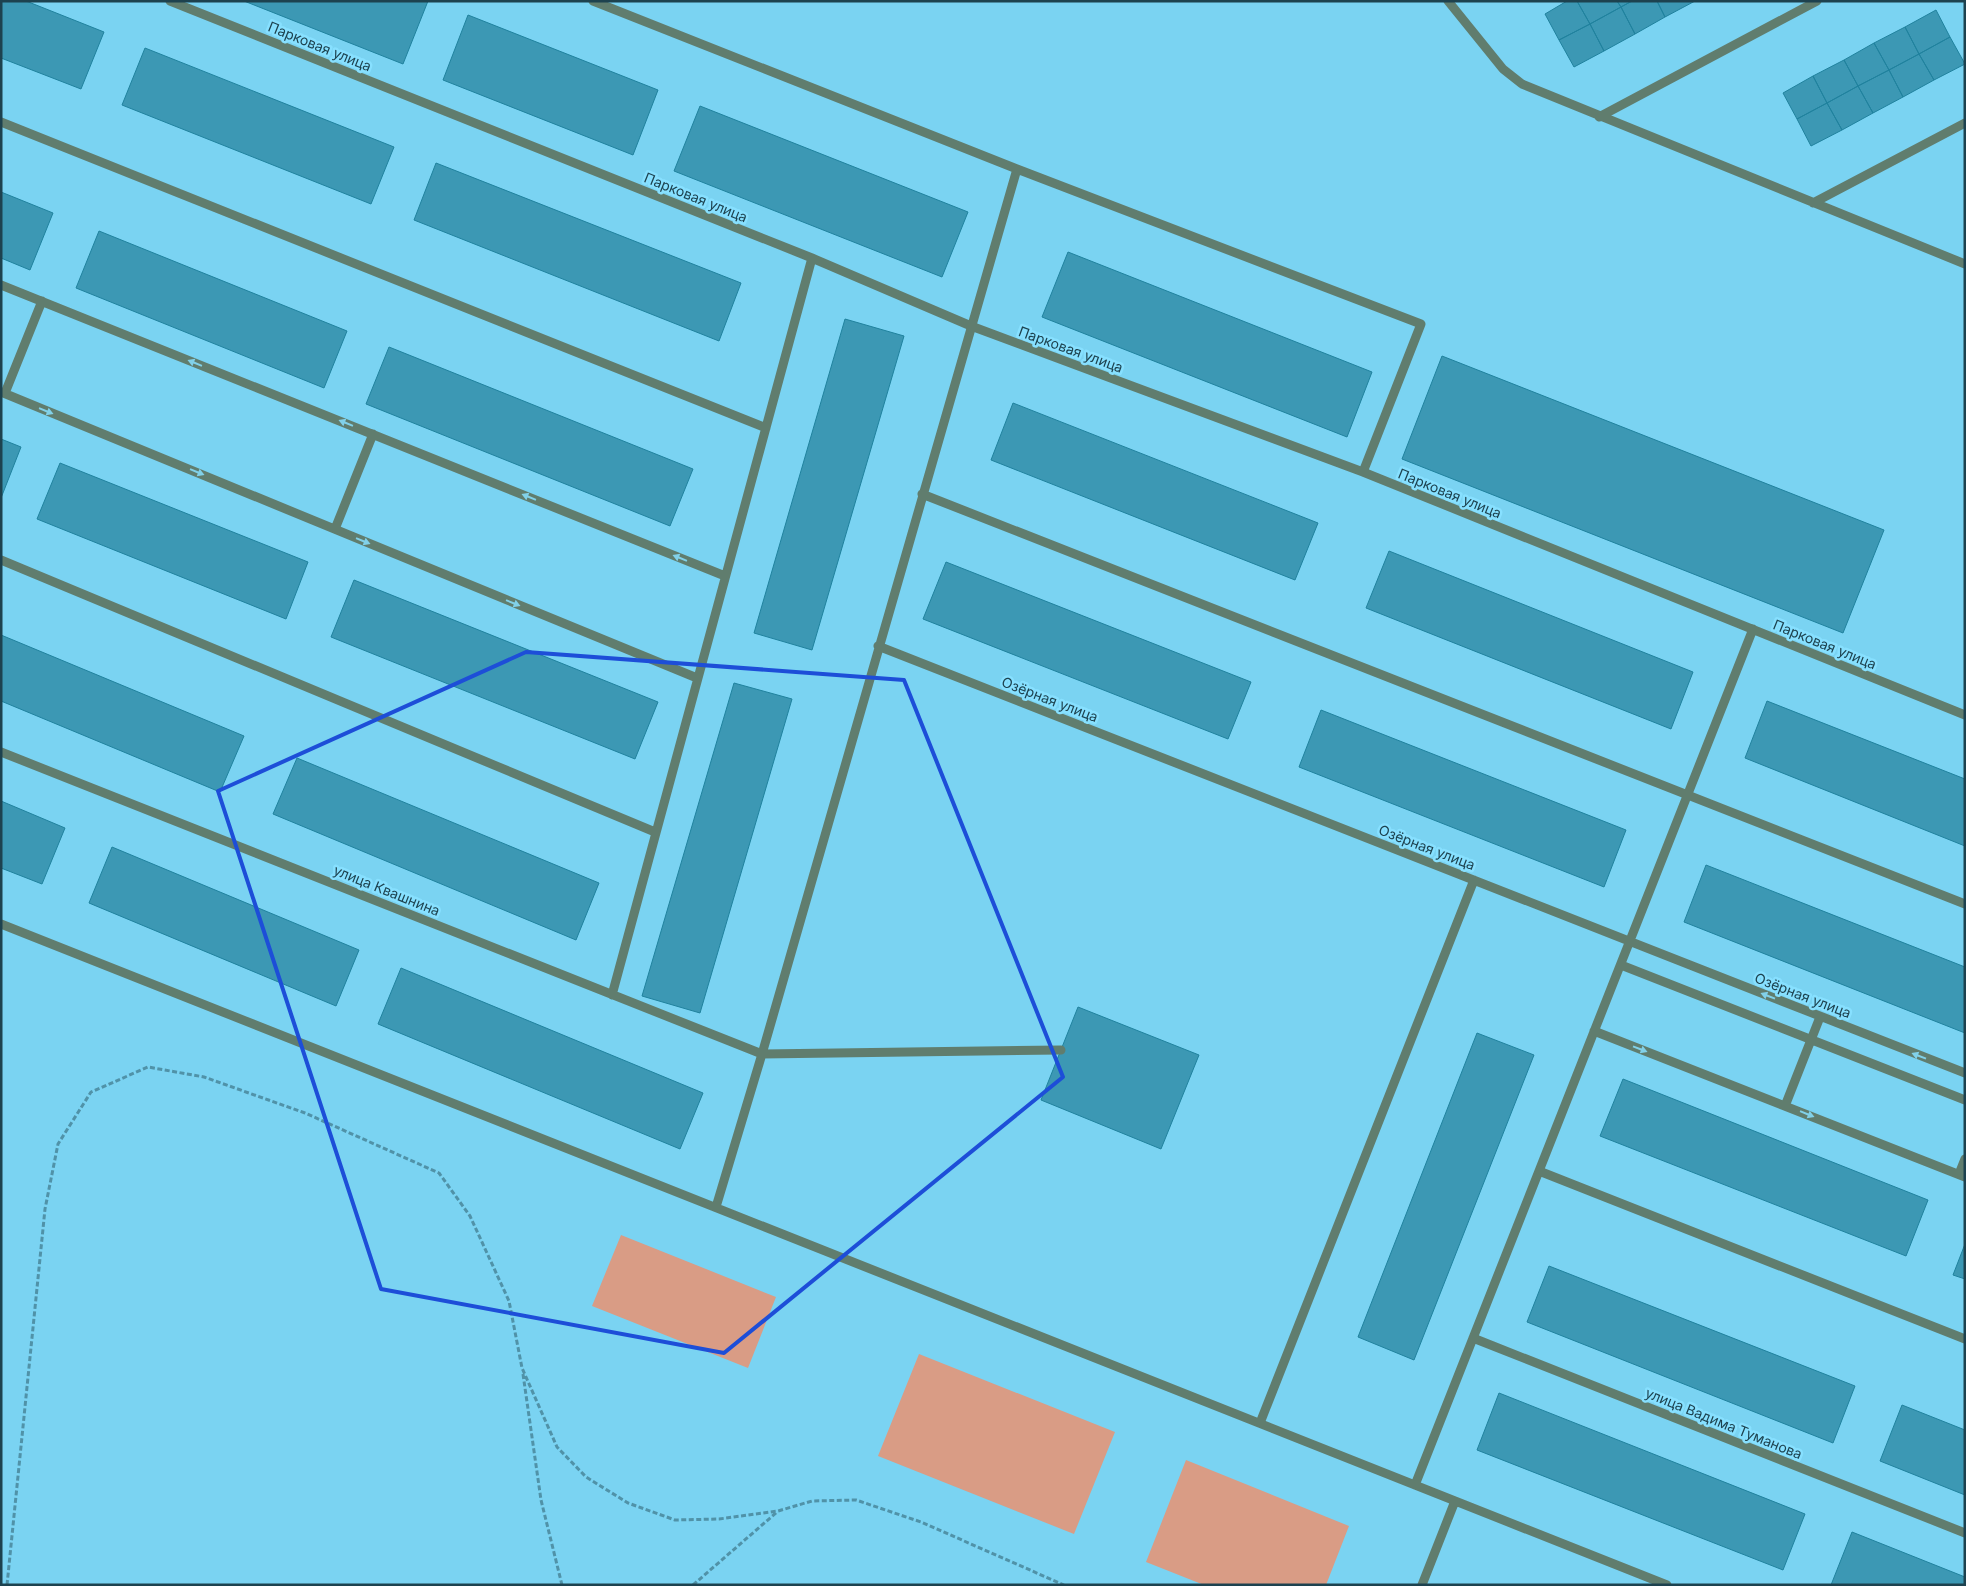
<svg xmlns="http://www.w3.org/2000/svg" width="1966" height="1586" font-family="Inter,sans-serif">
  <style>
    .green { fill: #d99c85 }
    .building { fill: #3c98b4; stroke: #20829e }
    .lines { fill: none; stroke-linecap: round; stroke-linejoin: round }
    .path { stroke: #5092a8; stroke-width: 3; stroke-dasharray: 5 2.5; stroke-linecap: butt }
    .minor { stroke: #607d6e; stroke-width: 9 }
    .oneway { fill: #81d1e9 }
    .marked { fill: none; stroke: #1d4ed8; stroke-width: 4; stroke-linejoin: round }
    .labels { text-anchor: middle; dominant-baseline: central; stroke-width: 5; stroke-linejoin: round; paint-order: stroke }
    .street-label { font-size: 14px; fill: #1d424f; stroke: #87e0ff }
  </style>
  <rect width="100%" height="100%" fill="#7ad3f2"/>
  <path class="green" d="M621,1235l155,62 -28,71 -156,-62z
    M919,1354l196,78 -41,102 -196,-78z
    M1186,1460l163,66 -23,59h-122l-58,-23z"/>
  <path class="building" d="M1,1h25l78,31 -23,57 -80,-31z
    M244,1h184l-25,63z
    M1567,1h10l13,23 -31,16 -14,-26z
    M1577,1h40l4,6 -31,17z
    M1617,1h15l-11,6z
    M1632,1h25l8,16 -30,17 -14,-27z
    M1657,1h38l-30,16z
    M1621,7l14,27 -31,17 -14,-27z
    M1936,10l14,27 -31,17 -14,-27z
    M468,15l190,75 -25,65 -190,-75z
    M1590,24l14,27 -30,16 -15,-27z
    M1905,27l14,27 -30,16 -15,-27z
    M1950,37l15,27 -31,16 -15,-26z
    M1874,43l15,27 -31,16 -14,-26z
    M145,48l249,99 -23,57 -249,-99z
    M1919,54l15,26 -31,17 -14,-27z
    M1844,60l14,26 -31,17 -14,-27z
    M1889,70l14,27 -30,16 -15,-27z
    M1813,76l14,27 -30,16 -14,-26z
    M1858,86l15,27 -31,17 -15,-27z
    M1827,103l15,27 -31,16 -14,-27z
    M700,106l268,106 -26,65 -268,-106z
    M436,163l305,120 -22,58 -305,-121z
    M1,192l52,21 -23,57 -29,-12z
    M99,231l248,100 -23,57 -248,-100z
    M1068,252l304,120 -25,65 -305,-120z
    M845,319l59,17 -92,314 -58,-17z
    M389,347l304,122 -23,57 -304,-122z
    M1442,356l442,174 -41,103 -441,-174z
    M1013,403l305,120 -23,57 -304,-120z
    M1,439l20,8 -20,51z
    M60,463l248,99 -22,57 -249,-100z
    M1389,551l304,121 -22,57 -305,-121z
    M946,562l305,120 -23,57 -305,-120z
    M354,580l304,122 -23,57 -304,-122z
    M1,635l243,101 -24,56 -219,-91z
    M734,683l58,16 -92,314 -58,-17z
    M1767,701l198,78v67l-220,-88z
    M1321,710l305,120 -22,57 -305,-120z
    M297,758l302,125 -23,57 -303,-126z
    M1,801l64,27 -23,56 -41,-16z
    M112,847l247,103 -23,56 -247,-103z
    M1706,865l259,102v66l-281,-111z
    M401,968l302,125 -23,56 -302,-125z
    M1078,1007l121,48 -38,94 -120,-49z
    M1477,1033l57,22 -120,305 -56,-23z
    M1623,1079l305,121 -22,56 -306,-120z
    M1965,1244v35l-12,-4z
    M1549,1266l306,120 -22,57 -306,-121z
    M1499,1393l306,121 -22,56 -306,-120z
    M1902,1405l63,25v65l-85,-34z
    M1852,1532l113,45v8h-134z"/>
  <g class="lines">
    <path class="path" d="M523,1374l18,126 21,85
      M7,1585l38,-376 13,-65 33,-52 57,-25 56,10 101,36 134,60 31,43 39,85 13,67 35,79 29,30 42,26 47,17 44,-1 59,-8 34,-10 44,-1 65,22 143,63
      M693,1585l84,-73"/>
    <path class="minor" d="M170,1l642,257 159,68 392,146 602,243
      M593,1l424,168 404,155 -58,148
      M1448,1l55,68 19,15 443,180
      M1599,117l218,-116
      M1,122l765,306
      M1813,203l152,-80
      M1,285l724,291
      M1,392l696,286
      M5,393l37,-92
      M922,494l1043,410
      M335,529l38,-95
      M1,560l654,272
      M878,646l1087,427
      M1,752l761,302 299,-4
      M1,924l1666,661
      M1621,965l344,135
      M612,995l200,-737
      M1594,1031l371,146
      M1785,1106l35,-89
      M1539,1171l426,168
      M1959,1174l6,-15
      M716,1207l46,-153 255,-885
      M1473,1338l492,195
      M1260,1423l214,-543
      M1415,1485l338,-856
      M1422,1585l33,-84"/>
  </g>
  <defs><path id="oneway-solid" d="M-6-.8H1V-3.2L6.5 0L1 3.2V.8H-6Z" transform="scale(1.25)"/></defs>
  <g class="oneway">
    <use href="#oneway-solid" transform="translate(195 363) rotate(-158)"/>
    <use href="#oneway-solid" transform="translate(46 411) rotate(22)"/>
    <use href="#oneway-solid" transform="translate(346 423) rotate(-158)"/>
    <use href="#oneway-solid" transform="translate(197 472) rotate(22)"/>
    <use href="#oneway-solid" transform="translate(529 497) rotate(-158)"/>
    <use href="#oneway-solid" transform="translate(363 541) rotate(22)"/>
    <use href="#oneway-solid" transform="translate(680 558) rotate(-158)"/>
    <use href="#oneway-solid" transform="translate(513 603) rotate(22)"/>
    <use href="#oneway-solid" transform="translate(1768 996) rotate(-159)"/>
    <use href="#oneway-solid" transform="translate(1640 1049) rotate(21)"/>
    <use href="#oneway-solid" transform="translate(1919 1056) rotate(-159)"/>
    <use href="#oneway-solid" transform="translate(1807 1114) rotate(22)"/>
  </g>
  <path class="marked" d="M526,652l378,28 159,397 -339,276 -343,-64 -163,-498z"/>
  <g class="labels">
    <g class="street-label">
      <text transform="translate(320 46) rotate(22)">Парковая улица</text>
      <text transform="translate(696 197) rotate(22)">Парковая улица</text>
      <text transform="translate(1071 349) rotate(20)">Парковая улица</text>
      <text transform="translate(1450 493) rotate(22)">Парковая улица</text>
      <text transform="translate(1825 644) rotate(22)">Парковая улица</text>
      <text transform="translate(1050 699) rotate(21)">Озёрная улица</text>
      <text transform="translate(1427 847) rotate(21)">Озёрная улица</text>
      <text transform="translate(387 890) rotate(22)">улица Квашнина</text>
      <text transform="translate(1803 995) rotate(21)">Озёрная улица</text>
      <text transform="translate(1724 1423) rotate(22)">улица Вадима Туманова</text>
    </g>
  </g>
  <rect width="1966" height="1586" fill="none" stroke="#1d424f" stroke-width="5"/>
</svg>
